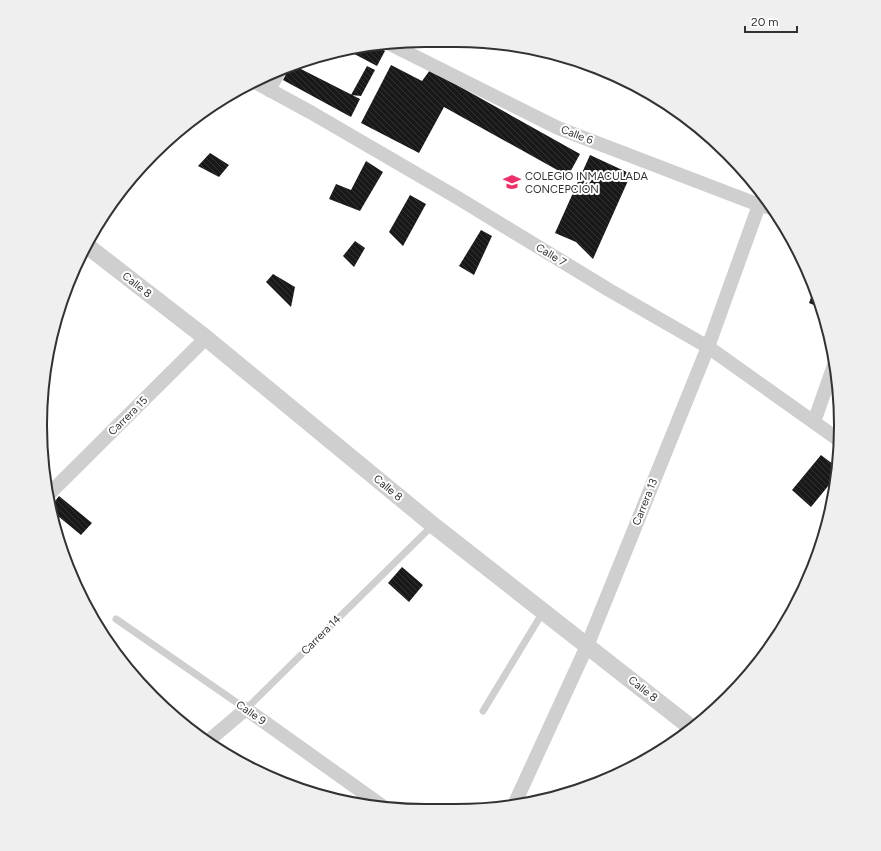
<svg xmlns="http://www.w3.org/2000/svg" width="881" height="851" font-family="Figtree,sans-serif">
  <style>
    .building { fill: url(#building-back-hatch) }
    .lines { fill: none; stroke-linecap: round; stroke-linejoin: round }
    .service { stroke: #cfcfcf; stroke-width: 7 }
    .minor { stroke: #cfcfcf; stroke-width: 14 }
    .tertiary { stroke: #cfcfcf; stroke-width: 17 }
    .labels { text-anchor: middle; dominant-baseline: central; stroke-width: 4; stroke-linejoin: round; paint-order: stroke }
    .street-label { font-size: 11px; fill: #323232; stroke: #fff }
    .poi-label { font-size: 11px; fill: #323232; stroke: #fff; text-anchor: start }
    .rim { fill: none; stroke: #323232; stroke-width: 2 }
  </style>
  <defs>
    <pattern id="building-back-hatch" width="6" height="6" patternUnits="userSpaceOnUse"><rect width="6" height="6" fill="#191919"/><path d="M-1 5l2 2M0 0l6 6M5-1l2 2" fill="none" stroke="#323232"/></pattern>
  </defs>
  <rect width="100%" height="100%" fill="#fff"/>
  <path class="building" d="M374,45l11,6 -8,15 -32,-17z
    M293,65l67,34 -9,18 -68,-37 7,-14z
    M391,65l31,16 8,-11 150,84 -12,22 -124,-69 -25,46 -58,-30z
    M367,66l8,4 -14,26 -10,-1z
    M210,153l19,12 -10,12 -21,-11z
    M590,155l41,19 -38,85 -17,-17 -21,-9z
    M366,161l17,11 -23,39 -31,-12 7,-15 15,6z
    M410,195l16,9 -23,42 -14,-14z
    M481,230l11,6 -18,39 -15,-9z
    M355,241l10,7 -11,19 -11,-11z
    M273,274l22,13 -4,20 -25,-25z
    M814,289l7,19 -12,-5z
    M821,455l17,13v6l-27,33 -19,-17z
    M59,496l33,27 -11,12 -28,-23 -1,-7z
    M402,567l21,18 -14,17 -21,-19z"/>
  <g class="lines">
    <path class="service" d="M116,619l130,90 187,-184
      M483,711l60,-99"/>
    <path class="minor" d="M390,44l168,84 201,77 13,3
      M255,82l57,31 146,85 151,92 99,57 131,93
      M269,90l12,-22
      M814,422l20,-57
      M49,494l157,-156
      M207,742l39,-33 139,99
      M514,805l73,-159 121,-299 55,-153"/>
    <path class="tertiary" d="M86,245l120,93 227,187 260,204"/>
  </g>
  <defs>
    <g id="school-bare" transform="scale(1.38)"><path d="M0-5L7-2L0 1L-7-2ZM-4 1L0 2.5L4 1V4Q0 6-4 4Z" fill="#ec316a" stroke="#fff" stroke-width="2.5" paint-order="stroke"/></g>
  </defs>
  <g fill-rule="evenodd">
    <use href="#school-bare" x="512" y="182"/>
  </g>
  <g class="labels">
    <g class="street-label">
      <text transform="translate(577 135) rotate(21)">Calle 6</text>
      <text transform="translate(551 255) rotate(31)">Calle 7</text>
      <text transform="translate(137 285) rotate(38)">Calle 8</text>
      <text transform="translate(128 416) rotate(-45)">Carrera 15</text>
      <text transform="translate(388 488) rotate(40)">Calle 8</text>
      <text transform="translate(645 502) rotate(-68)">Carrera 13</text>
      <text transform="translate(321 635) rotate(-45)">Carrera 14</text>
      <text transform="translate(643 689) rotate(38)">Calle 8</text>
      <text transform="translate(251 713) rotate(35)">Calle 9</text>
    </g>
    <g class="poi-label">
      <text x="525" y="176">COLEGIO INMACULADA<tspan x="525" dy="13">CONCEPCIÓN</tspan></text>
    </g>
  </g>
  <path d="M0 0H881V851H0ZM425 47H456A378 378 0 0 1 834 425V426A378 378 0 0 1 456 804H425A378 378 0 0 1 47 426V425A378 378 0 0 1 425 47Z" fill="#efefef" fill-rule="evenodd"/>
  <path class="rim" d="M425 47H456A378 378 0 0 1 834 425V426A378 378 0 0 1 456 804H425A378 378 0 0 1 47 426V425A378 378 0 0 1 425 47Z"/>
  <path d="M745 26v6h52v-6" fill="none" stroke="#323232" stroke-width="2"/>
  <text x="751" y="26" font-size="12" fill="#323232" stroke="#ffffff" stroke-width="3" paint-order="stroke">20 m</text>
</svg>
